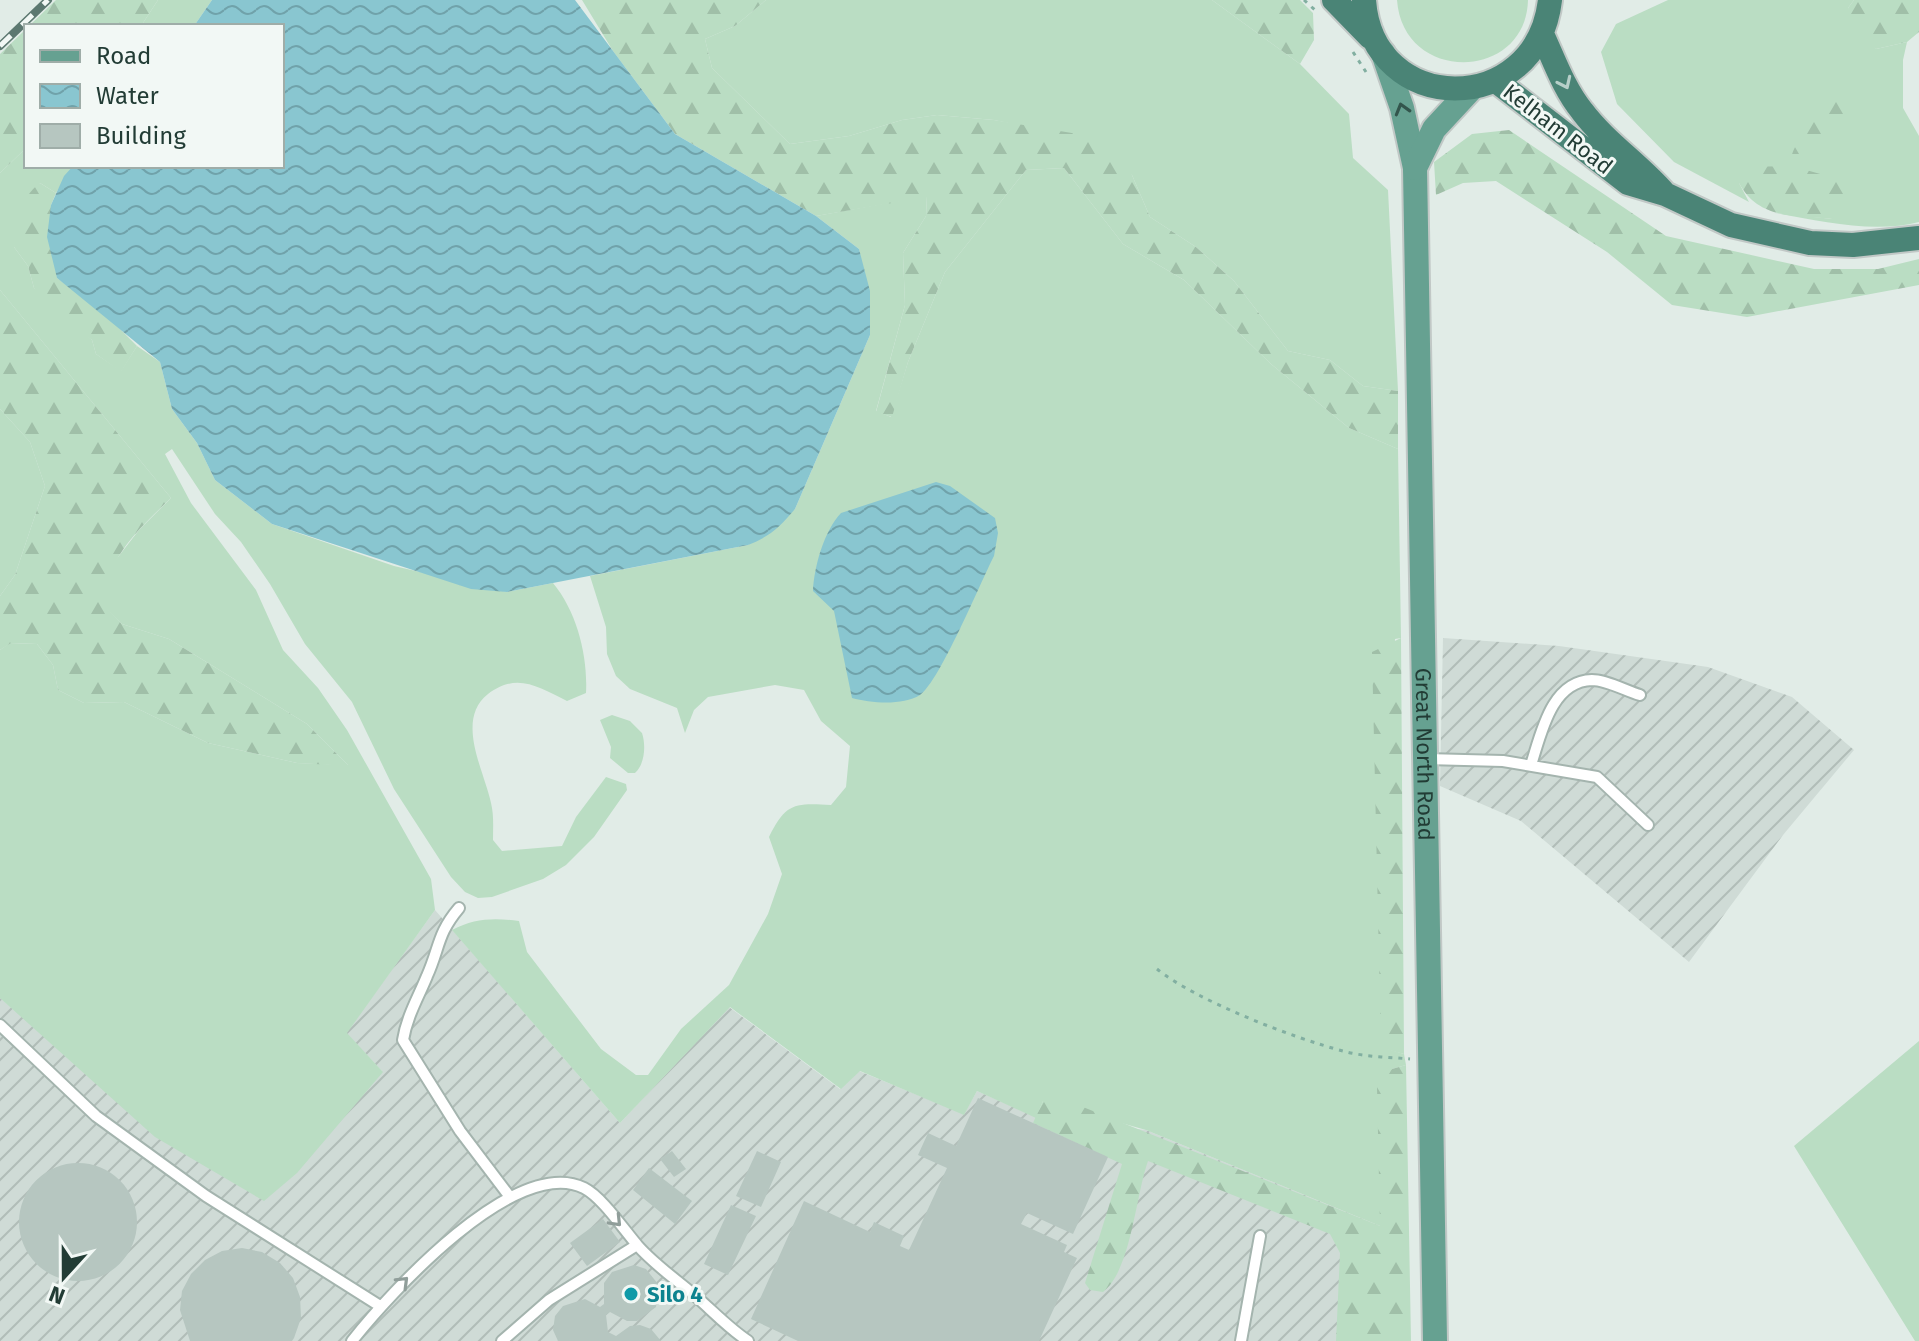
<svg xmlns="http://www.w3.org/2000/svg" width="1919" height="1341" font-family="'Fira Sans',sans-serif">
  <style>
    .industrial { fill: url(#industrial-furrows) }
    .grass { fill: #baddc3 }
    .forest { fill: url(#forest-firs) }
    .water { fill: url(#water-waves) }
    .building { fill: #b6c6c0 }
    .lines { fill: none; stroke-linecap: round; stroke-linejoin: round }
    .service-casing { stroke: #a4b4ae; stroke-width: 14 }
    .primary-casing { stroke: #c1c8c6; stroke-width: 28 }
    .trunk-casing { stroke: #c1c8c6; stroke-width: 28 }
    .path { stroke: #82afa1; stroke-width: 3; stroke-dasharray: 4 6; stroke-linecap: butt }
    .service { stroke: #fff; stroke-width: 10 }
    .primary { stroke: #66a191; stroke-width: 24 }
    .trunk { stroke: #4a8476; stroke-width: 24 }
    .rail-casing { stroke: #5c7870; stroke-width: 8 }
    .rail { stroke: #f2f8f5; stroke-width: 5; stroke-dasharray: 15; stroke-linecap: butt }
    .oneway { stroke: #b7cfc9 }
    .oneway2 { stroke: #33554c }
    .oneway3 { stroke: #909e9a }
    .culture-dot { fill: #0f9aa8; stroke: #f2f8f5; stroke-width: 3 }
    .labels { text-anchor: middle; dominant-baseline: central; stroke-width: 6; stroke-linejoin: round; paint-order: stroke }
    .street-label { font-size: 22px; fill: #223c35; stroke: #f2f8f5 }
    .culture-label { font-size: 22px; font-weight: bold; fill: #0d838f; stroke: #f2f8f5; text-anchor: start }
  </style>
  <defs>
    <pattern id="industrial-furrows" width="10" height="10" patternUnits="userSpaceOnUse" patternTransform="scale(2)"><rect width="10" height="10" fill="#cfdbd6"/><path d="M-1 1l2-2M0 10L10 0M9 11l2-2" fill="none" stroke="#b1bdb8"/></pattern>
    <pattern id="forest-firs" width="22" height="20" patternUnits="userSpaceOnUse" patternTransform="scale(2)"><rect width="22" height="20" fill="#baddc3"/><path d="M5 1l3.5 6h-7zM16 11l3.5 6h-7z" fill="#a0bfa8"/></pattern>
    <pattern id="water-waves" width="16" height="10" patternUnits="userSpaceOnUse" patternTransform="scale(2)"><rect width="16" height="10" fill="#89c6d0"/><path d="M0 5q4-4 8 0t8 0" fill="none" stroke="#70a2aa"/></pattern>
  </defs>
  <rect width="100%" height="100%" fill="#e1ece7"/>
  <path class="industrial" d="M1443,638l116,8 149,21 84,30 62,53 -71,85 -94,127 -168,-141 -81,-35z
    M435,910l185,213 109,-116 111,82 19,-18 105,43 13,-23 59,26 110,13 234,96v115h-1380v-343l41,34 341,39 -36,-38z"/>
  <path class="grass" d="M158,0h54l-18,26h-53z
    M766,0h446l88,64 49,50 4,44 35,32 10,201 -35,-5 -33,-26 -42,-9 -54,-70 -38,-34 -46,-30 -18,-42 -85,-44 -53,-11 -57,-5 -35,5 -53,16 -59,8 -78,-76 -7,-29 30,-13z
    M1397,0h131c-2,82 -125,84 -131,0z
    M1668,0h186l-6,8 28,41 31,-7 -4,18v48l16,28v86c-46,12 -98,-1 -144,-9l58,6 -94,-36 10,19 -75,-40 -57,-58 -16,-52 15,-28z
    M26,148v18h47l-17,27 -16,-10 -26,64 14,19 6,22 58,52 4,14 25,17 16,-25 23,16 12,47 25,34 18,37 57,44 122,42 113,26 46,-9c24,29 35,73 33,110l-19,8c-29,-14 -50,-29 -79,-7 -33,26 -4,76 3,109 3,12 2,25 2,37l9,11 60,-5 14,-29 30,-40 20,7 1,6 -33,47 -28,28 -23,14 -51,18 -14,1 -13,-6 -14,-15 -57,-88 -42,-87 -47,-58 -35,-60 -29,-42 -26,-28 -43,-65 -7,5 26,49 65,87 27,60 35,38 29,42 84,149 4,31 -88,123 36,39 -86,101 -33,28 -109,-64 -155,-139v-348l10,-7 27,1 16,21 5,25 26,13 40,-1 84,41 89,20 51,2 -41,-41 -138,-85 -47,-15 -21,-20 7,-34 31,-40 32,-32 -171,-208v-117z
    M1064,168l59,76 61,36 87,84 78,64 49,21 3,189 -6,1 -14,408 23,7 2,11 -14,4 -12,157 -234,-96 -103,-29 -7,17 -59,-27 -13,24 -104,-44 -19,18 -111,-82 -110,116 -168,-193c23,-12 42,-12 67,-9l8,31 74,97 35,26h12l33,-46 48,-44 39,-71 14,-40 -13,-37c17,-34 25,-34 62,-32l15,-18 4,-41 -29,-25 -17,-31 -29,-5 -67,12 -14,13 -9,23 -8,-25 -47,-19 -14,-13 -9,-22 -1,-27 -16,-51 158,-31 47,-36 75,-174 -11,-86 -43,-33 111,-20 -1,20 -23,37 2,52 -29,106 15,6 17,-55 37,-90 81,-102z
    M0,409l30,33 15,44 -30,89 -15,21z
    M612,715l18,6 12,12c4,12 3,31 -7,40h-7l-18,-15 1,-11 -11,-27z
    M1919,1041v300h-4l-121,-195z"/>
  <path class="forest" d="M56,0h102l-17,26h-112z
    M582,0h184l-31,26 -30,13 7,29 78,76 59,-8 53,-16 35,-5 57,5 114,19 24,36 18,42 46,30 38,34 54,70 42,9 33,26 35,5v58l-49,-21 -78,-64 -87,-84 -61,-36 -59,-76 -38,2 -81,102 -37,90 -16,55 -16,-5 29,-107 -2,-52 23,-37 1,-19 -111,19 -141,-82 -62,-83z
    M1212,0h88l13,13 1,27 -14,24z
    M1854,0h65v32l-12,10 -31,7 -24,-19 -4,-22z
    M26,29v119l-26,25v-119z
    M1850,94l5,8 -53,61 -11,-4c3,-21 38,-60 59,-65z
    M1509,130l157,106 148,33h64l41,-10v26l-172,32 -75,-12 -65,-53 -111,-71 -33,2 -27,12 -2,-33 38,-28z
    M1792,166l53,15 11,8 -2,14 -21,16c-38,-4 -74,1 -94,-36l4,-16z
    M40,183l16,10 -5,12 6,73 47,35 33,33 -16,26 -25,-18 -4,-14 -42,-29 -16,-23 -6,-22 -14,-19c2,-25 5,-48 26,-64z
    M0,290l171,208c-35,34 -61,56 -69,106l20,20 47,15 138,85 42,42 -52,-3 -89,-20 -84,-41 -40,1 -26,-13 -5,-25 -16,-21 -26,-1 -11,7v-54l15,-21 30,-89 -15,-44 -30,-33z
    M1401,638l3,416 -23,-6 -9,-396z
    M1406,1065l5,276h-75l4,-88 -10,-19 -182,-73c-12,33 -17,110 -45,131l-13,-2 -5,-7 37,-119 -89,-41 10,-22 10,-6 327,131 -3,-139 15,-18z"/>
  <path class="water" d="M212,0h363l100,134 141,82 43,33 11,42v44l-75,174c-15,18 -26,28 -47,36l-241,47 -36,-3 -199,-65 -57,-44 -18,-37 -25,-34 -12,-47 -103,-84 -10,-41 4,-32 13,-29 9,-10h209v-140h-88z
    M936,482l14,4 45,32 3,15 -4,23c-14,27 -54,125 -74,139 -18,11 -49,8 -68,3l-18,-87 -21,-20c1,-24 11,-60 28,-78z"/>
  <path class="building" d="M978,1098l130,59 -35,77 -46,-21 -6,11 46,21 -3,7 13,6 -38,83h-241l-47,-22 53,-118 66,31 4,-10 30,14 -4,10 9,4 38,-82 -29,-13 10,-22 28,13z
    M672,1151l14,18 -12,8 -14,-18z
    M757,1151l24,11 -20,45 -25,-11z
    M19 1222a59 59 0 1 1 118 0a59 59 0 1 1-118 0Z
    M649,1168l43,33 -17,23 -42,-34z
    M731,1205l25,11 -28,59 -24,-11z
    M603,1219l17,23 -33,24 -17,-23z
    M242,1248l20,4 18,11 13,15 7,19 1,21 -7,20 -2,3h-102l-10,-31 2,-19 9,-17 14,-14 17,-9z
    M634,1265l12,4 12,15 -2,23 -19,14h-10l-17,-9 -4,3 2,17 8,4 14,-10 10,-1 11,4 10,12h-103l-5,-11 2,-14 8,-10 22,-7 15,8 4,-3v-21l8,-11z"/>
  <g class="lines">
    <g class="service-casing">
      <path id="service" d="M1426,759l77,2 94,16 51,48
        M1531,765c10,-31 20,-84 61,-85 15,0 34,11 48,15
        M459,908c-22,26 -19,39 -32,68 -9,22 -20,40 -24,64l57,91 50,66
        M0,1025l96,91 110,80 174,110
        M352,1341c37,-47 164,-187 232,-153 18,9 40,42 54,58 16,18 36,32 55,48 18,15 34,33 55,47
        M502,1341l47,-41 88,-55
        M1241,1341l19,-105"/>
    </g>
    <g class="primary-casing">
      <g id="primary">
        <path id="s1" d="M1383,53l19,55 13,60 20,1173"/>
        <path d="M1415,168l19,-39 38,-41"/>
      </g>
    </g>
    <g class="trunk-casing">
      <path id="trunk" d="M1334,0l36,37
        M1364,0c8,117 172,119 186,0
        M1542,34c12,26 22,55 40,77 24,32 57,53 83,83
        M1496,81l132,102 37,11 66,31 79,18 43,2 66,-7"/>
    </g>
    <path class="path" d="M1304,0l12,11
      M1353,52l13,20
      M1157,969c38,31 136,69 186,82 21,6 45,6 67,8"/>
    <use href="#service" class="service"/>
    <use href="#primary" class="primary"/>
    <use href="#trunk" class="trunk"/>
    <g class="rail-casing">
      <path id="rail" d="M0,46l48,-46"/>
    </g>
    <use href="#rail" class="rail"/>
  </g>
  <defs><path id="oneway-chevron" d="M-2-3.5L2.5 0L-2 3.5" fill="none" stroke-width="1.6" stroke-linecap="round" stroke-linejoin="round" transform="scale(2)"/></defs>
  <use class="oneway" href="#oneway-chevron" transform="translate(1565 83) rotate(65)"/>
  <use class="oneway2" href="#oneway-chevron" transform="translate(1402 109) rotate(-106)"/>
  <g class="oneway3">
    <use href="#oneway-chevron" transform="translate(616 1221) rotate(46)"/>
    <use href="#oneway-chevron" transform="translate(403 1282) rotate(-45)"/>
  </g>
  <circle class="culture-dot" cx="631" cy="1294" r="8"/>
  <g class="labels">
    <g class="street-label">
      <text transform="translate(1558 129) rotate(38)">Kelham Road</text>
      <text stroke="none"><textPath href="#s1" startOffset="706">Great North Road</textPath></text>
    </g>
    <g class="culture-label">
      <text x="647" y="1294">Silo 4</text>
    </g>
  </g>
  <rect x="24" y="24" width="260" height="144" fill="#f2f8f5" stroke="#9fada8" stroke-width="2"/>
  <rect x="40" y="50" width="40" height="12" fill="#66a191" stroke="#9fada8" stroke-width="2"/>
  <text x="96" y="64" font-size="24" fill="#223c35">Road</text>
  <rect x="40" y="84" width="40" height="24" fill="url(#water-waves)" stroke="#9fada8" stroke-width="2"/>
  <text x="96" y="104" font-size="24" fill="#223c35">Water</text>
  <rect x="40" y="124" width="40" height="24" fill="#b6c6c0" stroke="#9fada8" stroke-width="2"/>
  <text x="96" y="144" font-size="24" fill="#223c35">Building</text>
  <g transform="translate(64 1277) rotate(201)" stroke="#f2f8f5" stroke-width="6" paint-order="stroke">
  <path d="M0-6L14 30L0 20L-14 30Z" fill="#223c35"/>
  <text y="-12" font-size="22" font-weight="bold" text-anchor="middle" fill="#223c35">N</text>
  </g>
</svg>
